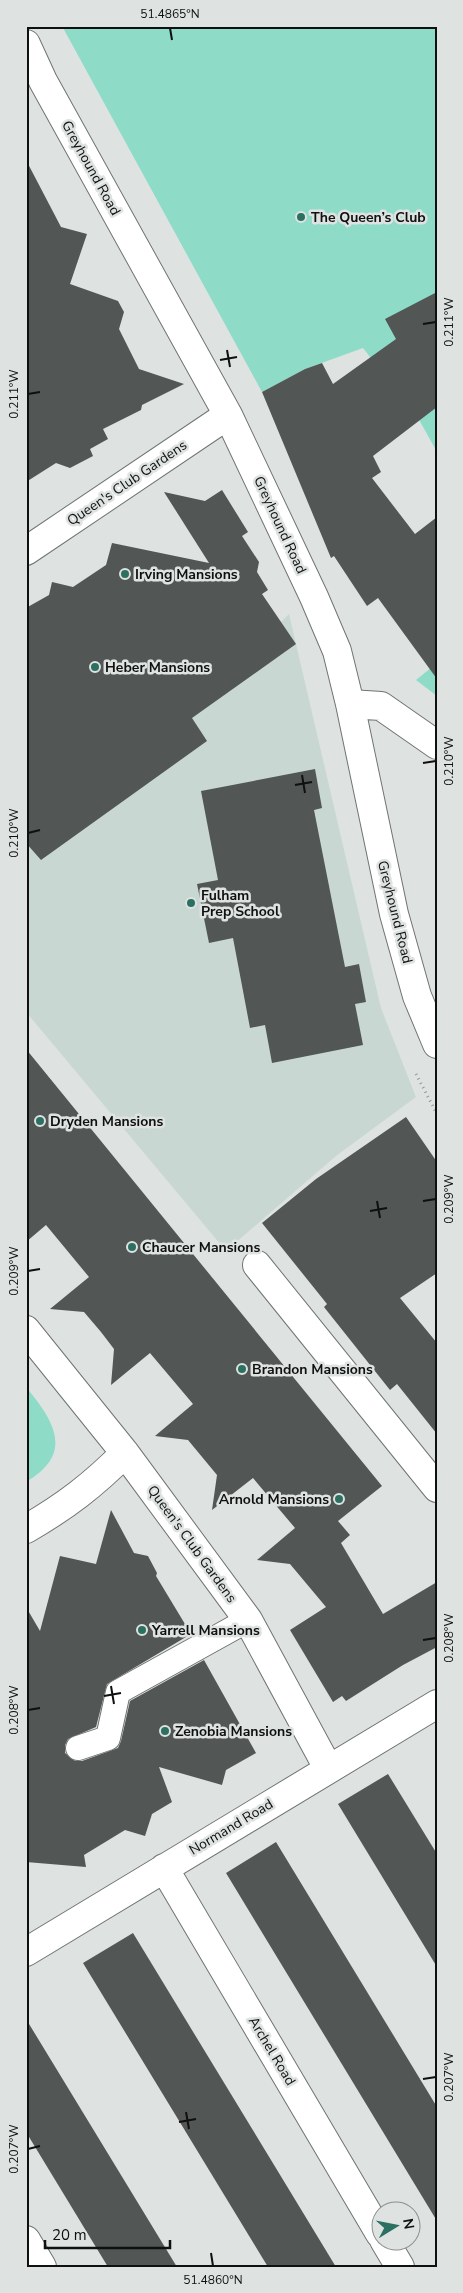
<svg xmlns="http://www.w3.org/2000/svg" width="463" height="2293" font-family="'Nunito Sans',sans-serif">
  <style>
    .built { fill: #c9d7d3 }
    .green { fill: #8edbc8 }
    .building { fill: #525655 }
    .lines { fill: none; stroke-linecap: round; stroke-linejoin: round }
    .lane-casing { stroke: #6f7473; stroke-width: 26 }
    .street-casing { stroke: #6f7473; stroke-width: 30 }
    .path { stroke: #929694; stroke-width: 3; stroke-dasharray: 1 4; stroke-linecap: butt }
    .lane { stroke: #fff; stroke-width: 24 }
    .street { stroke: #fff; stroke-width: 28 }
    .ticks { fill: none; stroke: #0f1010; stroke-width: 2 }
    .poi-dot { fill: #2c7062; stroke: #dee3e1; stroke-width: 2 }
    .labels { text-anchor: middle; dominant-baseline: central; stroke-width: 5; stroke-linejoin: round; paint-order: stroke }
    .street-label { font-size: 14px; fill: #0f1010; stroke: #dee3e1 }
    .poi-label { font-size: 14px; font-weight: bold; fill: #0f1010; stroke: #dee3e1; text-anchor: start }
    .neatline { fill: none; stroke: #0f1010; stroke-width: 2 }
    .ticks-label { font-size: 12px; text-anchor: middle; fill: #0f1010 }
  </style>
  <rect width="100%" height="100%" fill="#dee3e1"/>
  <path class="built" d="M289,614l92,394 35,89 -80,59 -110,95 -200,-239v-213l255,-177z"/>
  <path class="green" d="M62,26h375v426l-45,-81 -7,5 -22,-28 -58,21 -43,23z
    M437,660v36l-21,-16 16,-13z
    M26,1387c28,34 49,66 0,95z"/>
  <path class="building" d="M26,160l35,67 26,7 -17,50 48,17 6,11 -5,17 20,40 45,15 -42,21 -1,5 -38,19 5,10 -18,10 3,7 -23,12 -14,-5 -30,19z
    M437,292v115l-64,49 8,16 -9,6 43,56 22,-17v162l-59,-81 -11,8 -33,-50 -3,2 -69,-166 43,-23 17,-6 11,21 63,-45 -11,-20z
    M222,490l26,42 -6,4 17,26 -2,10 11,18 -6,4 34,50 -104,74 15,23 -166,119 -15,-17v-235l23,-13 3,-13 21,5 33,-22 6,-22 97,20 -45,-71 41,9z
    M315,769l7,39 -8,2 31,157 14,-3 7,38 -11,2 8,41 -91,18 -7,-38 -15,3 -17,-90 -24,5 -12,-59 21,-4 -17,-89z
    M26,1049l356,437 -44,35 12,14 -9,8 42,71 54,-32v65l-34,18 -57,36 -4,-5 -9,6 -43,-72 36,-23 -36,-43 -33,-4 38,-32 -42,-50 -41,32 5,-35 -29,-35 -33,-4 38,-32 -43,-51 -39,32 3,-36 -13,-17 -17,-20 -34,-3 39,-32 -43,-52 -20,17z
    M406,1117l31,45v111l-37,25 37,45v91l-40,-50 -7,6 -66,-83 3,-3 -65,-81 54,-44z
    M111,1510l23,43 14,3 9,17 -1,3 35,58 -84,50 -11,43 -28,12 -3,6v8l10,8h7l36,-13 3,-7 9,-40 74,-41 52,93 -30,17 -4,15 -63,-18 13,35 -20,12 -7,22 -20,-6 -41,25 2,12 -60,-5v-255l14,24 20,-75 36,8z
    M388,1774l49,80v113l-99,-163z
    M276,1842l161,265v114l-211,-348z
    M133,1933l203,334h-68l-185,-304z
    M26,2019l151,248h-69l-82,-135z"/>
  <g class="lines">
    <g class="lane-casing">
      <path id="lane" d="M78,1748l30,-10 10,-46 130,-72"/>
    </g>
    <g class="street-casing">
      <path id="street" d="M26,44l17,37 185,334 86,182 23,54 13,53 44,210 23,82 20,48
        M26,551l202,-136
        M350,704l31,2 56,39
        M257,1265l180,223
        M26,1330l99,123
        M26,1529c40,-23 67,-44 99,-76l123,167 80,148
        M164,1868l216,366
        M26,1952l411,-248
        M26,2240l16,27
        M384,2240l16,27"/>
    </g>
    <path class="path" d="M416,1074l21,40"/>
    <use href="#lane" class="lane"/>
    <use href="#street" class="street"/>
  </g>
  <path class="ticks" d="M170,28l2,12M423,324l13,-2M227,350l3,17M220,360l17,-3M28,394l12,-2M423,763l13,-2M302,775l3,18M295,785l17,-3M28,833l12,-3M377,1201l3,17M423,1201l13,-2M370,1211l17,-3M28,1271l12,-2M423,1640l13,-2M111,1686l3,18M104,1696l17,-3M28,1710l12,-2M423,2079l13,-2M186,2112l3,17M179,2122l17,-3M28,2149l12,-3M211,2253l2,13"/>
  <g class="poi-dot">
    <circle cx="301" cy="217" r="5"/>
    <circle cx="125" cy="574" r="5"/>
    <circle cx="95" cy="667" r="5"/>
    <circle cx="191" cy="903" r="5"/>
    <circle cx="40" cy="1121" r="5"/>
    <circle cx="132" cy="1247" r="5"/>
    <circle cx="242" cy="1369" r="5"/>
    <circle cx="339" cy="1499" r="5"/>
    <circle cx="142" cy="1630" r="5"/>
    <circle cx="165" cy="1731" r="5"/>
  </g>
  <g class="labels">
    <g class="street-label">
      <text transform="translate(91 168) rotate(61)">Greyhound Road</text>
      <text transform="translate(127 483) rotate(-34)">Queen's Club Gardens</text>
      <text transform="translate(280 525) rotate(65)">Greyhound Road</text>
      <text transform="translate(395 912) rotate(76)">Greyhound Road</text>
      <text transform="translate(192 1544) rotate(54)">Queen's Club Gardens</text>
      <text transform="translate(231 1827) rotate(-31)">Normand Road</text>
      <text transform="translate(272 2051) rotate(59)">Archel Road</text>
    </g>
    <g class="poi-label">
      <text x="311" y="217">The Queen’s Club</text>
      <text x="135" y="574">Irving Mansions</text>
      <text x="105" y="667">Heber Mansions</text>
      <text x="201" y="895">Fulham<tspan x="201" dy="16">Prep School</tspan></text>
      <text x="50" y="1121">Dryden Mansions</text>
      <text x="142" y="1247">Chaucer Mansions</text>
      <text x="252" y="1369">Brandon Mansions</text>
      <text x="329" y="1499" text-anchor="end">Arnold Mansions</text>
      <text x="152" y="1630">Yarrell Mansions</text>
      <text x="175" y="1731">Zenobia Mansions</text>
    </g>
  </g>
  <rect width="463" height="2293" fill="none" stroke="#dee3e1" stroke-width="55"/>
  <g transform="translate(396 2226) rotate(80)"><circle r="24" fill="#dee3e1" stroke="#8b8f8d"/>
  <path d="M0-4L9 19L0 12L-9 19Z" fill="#2c7062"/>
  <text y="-8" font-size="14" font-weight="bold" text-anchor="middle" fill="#0f1010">N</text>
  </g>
  <path d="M45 2240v8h125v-8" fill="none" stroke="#0f1010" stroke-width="2.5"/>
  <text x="52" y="2240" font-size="15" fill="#0f1010" stroke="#dee3e1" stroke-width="4" paint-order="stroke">20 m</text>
  <rect x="28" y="28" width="408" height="2238" class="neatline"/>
  <g class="ticks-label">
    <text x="170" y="18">51.4865°N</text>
    <text transform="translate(449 322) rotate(-90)" y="4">0.211°W</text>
    <text transform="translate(14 394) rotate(-90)" y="4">0.211°W</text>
    <text transform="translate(449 761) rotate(-90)" y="4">0.210°W</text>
    <text transform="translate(14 833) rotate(-90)" y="4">0.210°W</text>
    <text transform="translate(449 1199) rotate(-90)" y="4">0.209°W</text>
    <text transform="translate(14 1271) rotate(-90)" y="4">0.209°W</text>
    <text transform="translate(449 1638) rotate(-90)" y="4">0.208°W</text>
    <text transform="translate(14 1710) rotate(-90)" y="4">0.208°W</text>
    <text transform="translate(449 2077) rotate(-90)" y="4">0.207°W</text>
    <text transform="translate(14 2149) rotate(-90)" y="4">0.207°W</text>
    <text x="213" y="2284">51.4860°N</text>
  </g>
</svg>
